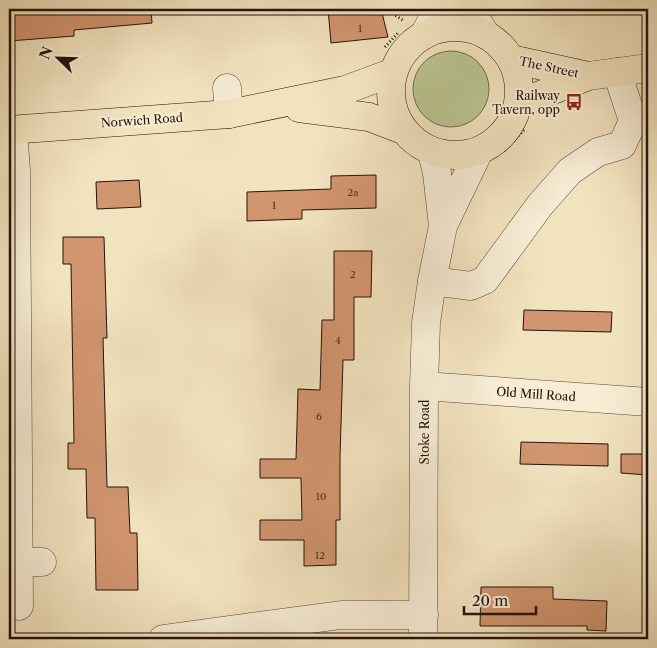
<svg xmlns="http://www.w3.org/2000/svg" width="657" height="648" font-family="'Libre Caslon Text',serif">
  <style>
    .green { fill: #bac492; stroke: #6f6b4e }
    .building { fill: #d1956f; stroke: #24120a }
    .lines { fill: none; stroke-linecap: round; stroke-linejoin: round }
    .minor-casing { stroke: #584637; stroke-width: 29 }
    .major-casing { stroke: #24120a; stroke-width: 29 }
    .path { stroke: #24120a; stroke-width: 3; stroke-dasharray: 1 2.5; stroke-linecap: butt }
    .minor { stroke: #f7edd5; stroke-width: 28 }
    .major { stroke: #f2e3bf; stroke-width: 28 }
    .labels { text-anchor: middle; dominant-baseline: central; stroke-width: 4; stroke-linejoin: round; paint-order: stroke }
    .number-label { font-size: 10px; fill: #4f3323 }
    .street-label { font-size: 12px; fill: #24120a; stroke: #f7edd5 }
    .poi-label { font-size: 12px; fill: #24120a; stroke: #f7edd5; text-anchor: end }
  </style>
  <rect width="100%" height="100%" fill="#f2e3bf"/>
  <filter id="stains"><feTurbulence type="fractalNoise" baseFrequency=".004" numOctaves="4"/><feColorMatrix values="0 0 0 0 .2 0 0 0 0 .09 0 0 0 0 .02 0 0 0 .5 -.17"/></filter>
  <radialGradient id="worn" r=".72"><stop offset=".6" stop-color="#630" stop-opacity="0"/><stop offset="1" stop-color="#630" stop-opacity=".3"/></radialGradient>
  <path class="green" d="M413 89a38 38 0 1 1 76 0a38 38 0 1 1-76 0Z"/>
  <path class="building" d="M9,9h142l1,14 -78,7v6l-65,5z
    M328,9h53l7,28 -57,6z
    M376,175v33l-74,2v9l-55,2v-29l84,-3v-13z
    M139,180l2,27 -44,2 -1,-27z
    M63,237h41l3,101h-4l4,149h21l2,46h7l1,57h-42l-1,-72h-8l-1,-49h-18v-26h6l-3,-179h-8z
    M334,251h38l-1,46h-17v63h-11l-3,96v64h-4v45l-32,1v-26h-44v-20h42l-1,-42h-41v-19h36l2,-70 22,1 2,-70h12z
    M524,310l88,2 -1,20 -88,-2z
    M521,442l87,2v22l-88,-2z
    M621,454h27v21l-27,-2z
    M481,587h72v12l54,2 -1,30 -19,-1v-4h-107z"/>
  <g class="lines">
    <g class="minor-casing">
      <path id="minor" d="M470,9l15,25
        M424,35l14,-26
        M227,88l2,26
        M13,130l3,41 3,435
        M432,152l5,21 6,53
        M432,281l39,5 14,-6 55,-75 30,-34 28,-19 24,-7 11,-24 -16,-49
        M424,386l224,16
        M9,562h33
        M163,639l178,-24h83
        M423,639l1,-253 2,-63 6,-42 11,-55 36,-75"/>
    </g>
    <g class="major-casing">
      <path id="major" d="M391 91a64 64 0 1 1 128 0a64 64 0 1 1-128 0Z
        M511,59l77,17
        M518,104l70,-28 60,-8
        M299,108l70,9 34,13
        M9,130l220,-16 116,-24 49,-18"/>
    </g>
    <path class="path" d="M394,9l1,6 9,6
      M385,47l13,-14
      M504,151l20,-21"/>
    <use href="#minor" class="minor"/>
    <use href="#major" class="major"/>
  </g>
  <defs>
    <g id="bus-bare" transform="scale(1.35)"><path d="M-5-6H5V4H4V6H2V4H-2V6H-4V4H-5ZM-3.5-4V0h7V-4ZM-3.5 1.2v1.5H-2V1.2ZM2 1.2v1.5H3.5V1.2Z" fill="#8f2418" stroke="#f7edd5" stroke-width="2.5" paint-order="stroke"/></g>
  </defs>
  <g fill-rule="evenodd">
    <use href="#bus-bare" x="574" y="102"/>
  </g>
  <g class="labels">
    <g class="number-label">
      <text x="360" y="28">1</text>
      <text x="353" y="192">2a</text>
      <text x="274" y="205">1</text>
      <text x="353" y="274">2</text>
      <text x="338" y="340">4</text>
      <text x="319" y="416">6</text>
      <text x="321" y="496">10</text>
      <text x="320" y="555">12</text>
    </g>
    <g class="street-label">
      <text transform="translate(549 67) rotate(12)">The Street</text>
      <text transform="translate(142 120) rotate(-4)">Norwich Road</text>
      <text transform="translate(536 394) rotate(4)">Old Mill Road</text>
      <text transform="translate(424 432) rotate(-90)">Stoke Road</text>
    </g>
    <g class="poi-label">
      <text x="560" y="95">Railway<tspan x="560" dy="14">Tavern, opp</tspan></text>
    </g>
  </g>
  <rect width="657" height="648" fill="none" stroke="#f2e3bf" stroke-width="30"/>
  <rect x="10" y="10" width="637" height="628" fill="none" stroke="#24120a" stroke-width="2.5"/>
  <rect x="15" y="15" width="627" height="618" fill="none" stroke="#24120a"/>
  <g transform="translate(58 58) rotate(293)" stroke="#f7edd5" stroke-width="4" paint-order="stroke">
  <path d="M0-4L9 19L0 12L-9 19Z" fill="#24120a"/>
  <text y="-8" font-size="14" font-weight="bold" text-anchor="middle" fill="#24120a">N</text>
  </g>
  <path d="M464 606v8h72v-8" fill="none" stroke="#24120a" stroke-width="2.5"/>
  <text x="472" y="606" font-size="15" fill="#24120a" stroke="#f7edd5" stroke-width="4" paint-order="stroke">20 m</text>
  <rect width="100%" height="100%" filter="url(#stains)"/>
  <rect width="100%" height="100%" fill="url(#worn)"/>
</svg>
